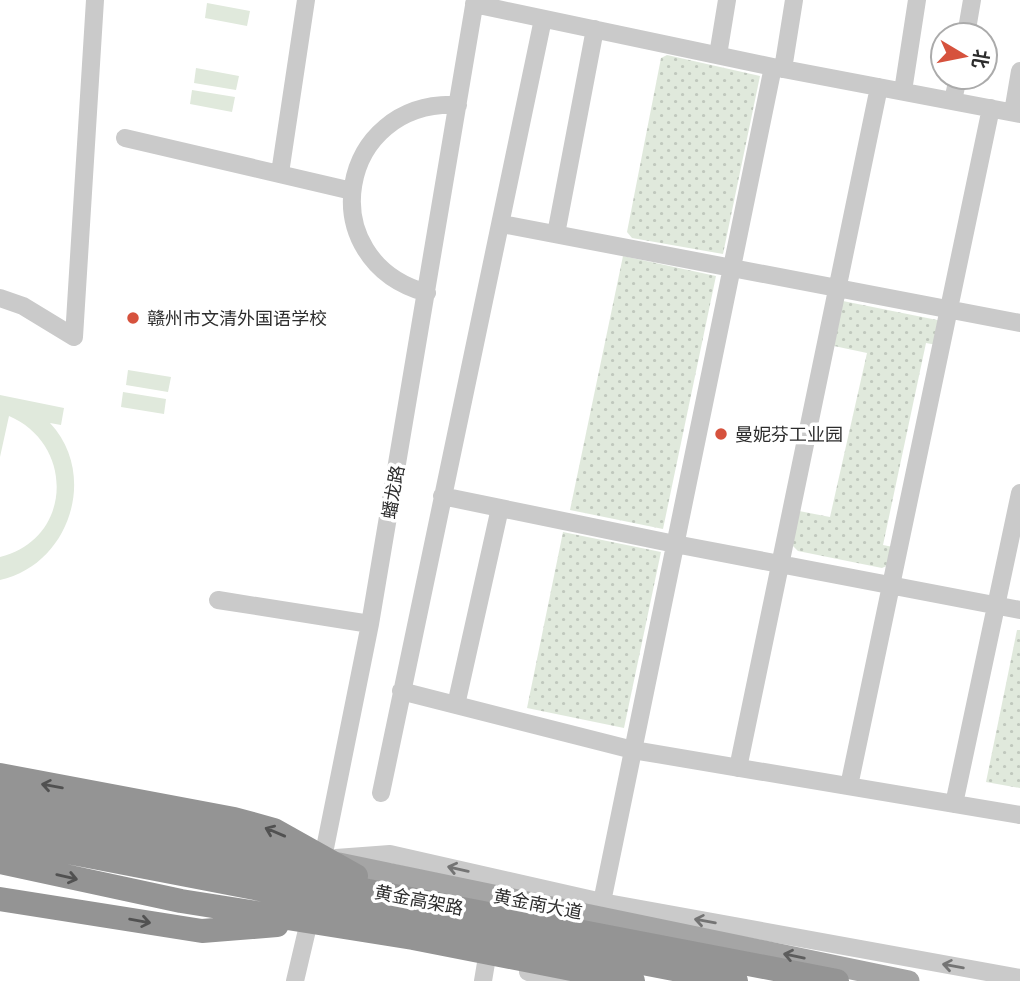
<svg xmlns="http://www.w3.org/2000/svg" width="1020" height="981" font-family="Mulish,'Noto Sans SC',sans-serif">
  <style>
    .grass { fill: url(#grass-dots) }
    .pitch { fill: #e0e9dc }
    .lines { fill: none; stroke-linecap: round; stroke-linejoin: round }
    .minor { stroke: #cacaca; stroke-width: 18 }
    .major { stroke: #a5a5a5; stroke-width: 21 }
    .highway-bridge { stroke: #949494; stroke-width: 24 }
    .oneway { stroke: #515151 }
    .oneway2 { stroke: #747474 }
    .oneway3 { stroke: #5d5d5d }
    .poi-dot { fill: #d6523d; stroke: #fff; stroke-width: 2.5 }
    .labels { text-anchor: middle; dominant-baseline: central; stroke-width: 7; stroke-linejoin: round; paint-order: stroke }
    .poi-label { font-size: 18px; fill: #2d2d2d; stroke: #fff; text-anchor: start }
    .street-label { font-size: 18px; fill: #2d2d2d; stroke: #fff }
  </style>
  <defs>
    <pattern id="grass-dots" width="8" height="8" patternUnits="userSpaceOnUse" patternTransform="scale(1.75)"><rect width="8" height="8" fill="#e0e9dc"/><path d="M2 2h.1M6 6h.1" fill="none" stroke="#c0c8bd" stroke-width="1.8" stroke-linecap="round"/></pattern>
  </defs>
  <rect width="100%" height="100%" fill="#fff"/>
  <path class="grass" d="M667,55l93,21 -37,178 -91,-16 -5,-6 34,-174z
    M623,256l93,20 -53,253 -93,-19z
    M843,301l99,20 -5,24 -11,-2 -43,202 10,2 -4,18 -7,3 -84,-17 -6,-6 7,-34 31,6 37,-164 -33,-7z
    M563,532l98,20 -37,176 -97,-20z
    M1017,630h3v158l-34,-6z"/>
  <path class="pitch" d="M207,3l43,8 -3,15 -42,-8z
    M196,68l43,8 -3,14 -42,-7z
    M192,90l43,7 -3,15 -42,-8z
    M128,370l43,7 -3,15 -42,-7z
    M123,392l43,7 -2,15 -43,-7z
    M0,395l64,13 -3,17 -11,-2c49,52 19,142 -50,157v-23c73,-18 75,-113 9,-141l-9,41z"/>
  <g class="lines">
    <path class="minor" d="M474,4l299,63 247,47
      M966,35l6,-35
      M718,55l9,-55
      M783,69l11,-69
      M903,91l14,-91
      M953,101l5,-24
      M1013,112l7,-41
      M125,138l227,53
      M280,173l26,-173
      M502,224l518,99
      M556,234l39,-205
      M427,293c-117,-32 -90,-194 31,-188
      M0,298l23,8 51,31 21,-337
      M442,496l233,48 345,66
      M218,600l152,24
      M401,691l232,59 387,65
      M456,705l44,-197
      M738,768l141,-681
      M849,786l142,-678
      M381,793l162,-774
      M954,804l66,-311
      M336,858l54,-4 212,48 418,76
      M321,868l49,-244 105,-624
      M602,902l171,-835
      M528,972l39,9
      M295,981l16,-68
      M483,981l3,-18"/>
    <path class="major" d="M339,863l570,118"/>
    <path class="highway-bridge" d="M0,775l234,44 40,11 82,46
      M0,797l238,47 83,23
      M0,820l837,161
      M0,839l736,142
      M0,862l181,39 232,37 220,43
      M0,899l202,32 75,-6"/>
  </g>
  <defs><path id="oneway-shaft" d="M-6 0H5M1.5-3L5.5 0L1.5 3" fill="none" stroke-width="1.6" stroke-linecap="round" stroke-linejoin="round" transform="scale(1.75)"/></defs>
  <g class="oneway">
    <use href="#oneway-shaft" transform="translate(52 786) rotate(-170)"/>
    <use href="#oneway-shaft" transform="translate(275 832) rotate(-157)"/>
    <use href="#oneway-shaft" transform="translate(67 877) rotate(13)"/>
    <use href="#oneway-shaft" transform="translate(140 921) rotate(10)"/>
  </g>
  <g class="oneway2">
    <use href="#oneway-shaft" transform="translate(458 869) rotate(-167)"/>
    <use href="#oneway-shaft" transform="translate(705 921) rotate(-170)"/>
    <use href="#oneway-shaft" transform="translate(953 966) rotate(-170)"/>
  </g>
  <use class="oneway3" href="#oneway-shaft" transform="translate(794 956) rotate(-168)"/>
  <g class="poi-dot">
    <circle cx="133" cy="318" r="7"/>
    <circle cx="721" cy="434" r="7"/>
  </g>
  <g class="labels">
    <g class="poi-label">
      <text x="147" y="318">赣州市文清外国语学校</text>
      <text x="735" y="434">曼妮芬工业园</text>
    </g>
    <g class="street-label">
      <text transform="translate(393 492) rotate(-80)">蟠龙路</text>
      <text transform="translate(419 900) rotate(11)">黄金高架路</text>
      <text transform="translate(538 904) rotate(11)">黄金南大道</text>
    </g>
  </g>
  <g transform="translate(964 56) rotate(100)"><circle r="33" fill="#ffffff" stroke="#ababab" stroke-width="2"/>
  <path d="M0-5L12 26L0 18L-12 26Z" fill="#d6523d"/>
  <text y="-10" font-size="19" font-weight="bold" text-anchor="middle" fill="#2d2d2d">北</text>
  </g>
</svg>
